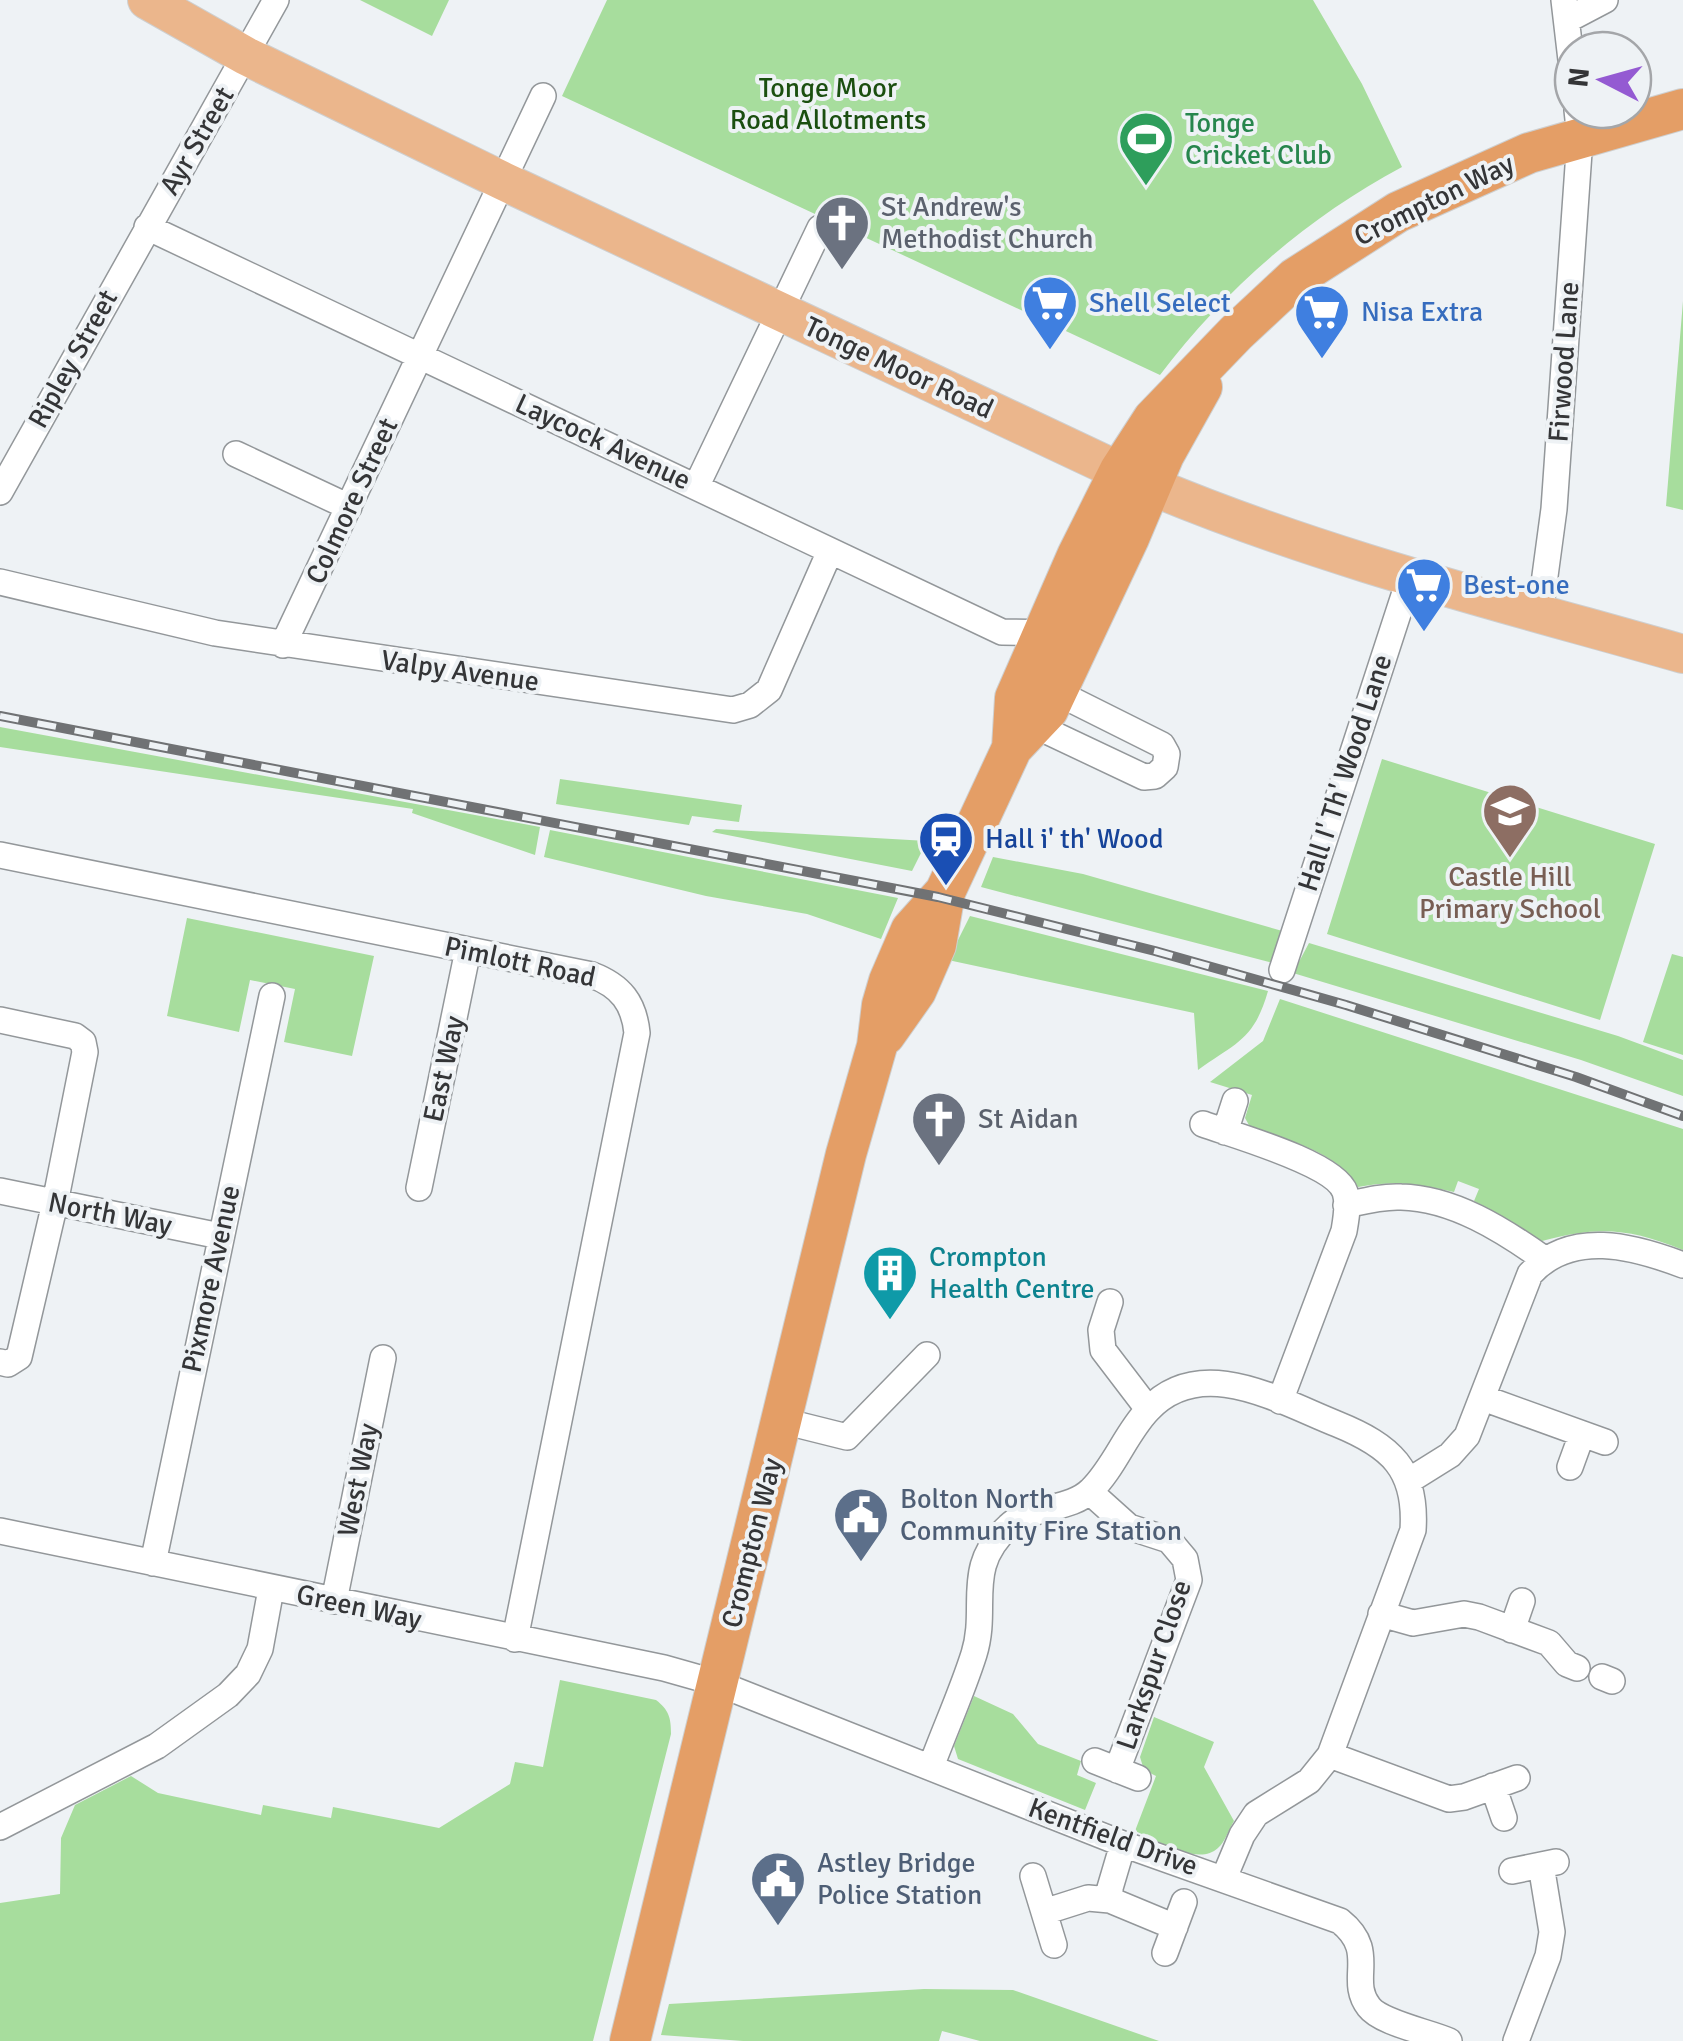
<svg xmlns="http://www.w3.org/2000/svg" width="1683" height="2041" font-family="Signika,sans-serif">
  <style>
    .green { fill: #a7dd9d }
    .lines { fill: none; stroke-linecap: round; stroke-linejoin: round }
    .minor-casing { stroke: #93979a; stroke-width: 28 }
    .primary-casing { stroke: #cecfcf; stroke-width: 40 }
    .trunk-casing { stroke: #cecfcf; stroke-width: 42 }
    .minor { stroke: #fff; stroke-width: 25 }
    .primary { stroke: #ebb68c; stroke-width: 38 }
    .trunk { stroke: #e49e66; stroke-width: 40 }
    .rail-casing { stroke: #707274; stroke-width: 10 }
    .rail { stroke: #eef2f5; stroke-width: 6; stroke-dasharray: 19; stroke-linecap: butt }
    .labels { text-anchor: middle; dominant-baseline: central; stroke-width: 8; stroke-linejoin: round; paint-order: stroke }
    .park-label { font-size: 28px; fill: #1b4f10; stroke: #eef2f5 }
    .leisure-label { font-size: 28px; fill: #27864d; stroke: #eef2f5; text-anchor: start }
    .street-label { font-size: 28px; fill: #343537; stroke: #eef2f5 }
    .worship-label { font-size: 28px; fill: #5b616d; stroke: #eef2f5; text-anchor: start }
    .shop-label { font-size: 28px; fill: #366cbe; stroke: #eef2f5; text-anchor: start }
    .transit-label { font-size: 28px; fill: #164399; stroke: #eef2f5; text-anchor: start }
    .education-label { font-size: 28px; fill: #785e54; stroke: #eef2f5 }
    .culture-label { font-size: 28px; fill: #0d838f; stroke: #eef2f5; text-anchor: start }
    .service-label { font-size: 28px; fill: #4e5e75; stroke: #eef2f5; text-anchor: start }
  </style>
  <rect width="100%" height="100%" fill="#eef2f5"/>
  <path class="green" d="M360,0h89l-17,36z
    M607,0h706l49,84 40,83c-94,50 -178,123 -242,208l-598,-279z
    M1683,301v209l-17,-4z
    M0,727l540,100 -5,28 -123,-42 1,-4 -413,-62z
    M1382,759l273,85 -55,176 -273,-86z
    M560,779l182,26 -3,17 -47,-6 -3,9 -133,-21z
    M716,829l211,12 -15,30 -200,-39z
    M550,830l348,68 -17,41 -74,-25 -101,-18 -162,-39z
    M993,857l90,17 203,58 -9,32 -296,-77z
    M970,916l298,75c-14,49 -31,51 -70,79l-4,-57 -246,-53z
    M187,918l187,38 -22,100 -68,-14 11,-53 -45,-9 -11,52 -72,-16z
    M1309,943l309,93 65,24v36l-102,-36 -288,-87z
    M1672,954l11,3v98l-40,-13z
    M1280,999l403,130v121c-55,-22 -84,-24 -141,-9l-68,-40 5,-12 -21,-8 -4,11c-34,-8 -61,-12 -96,-5 -23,-37 -68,-45 -108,-60l-5,-9 7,-23 -42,-13 53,-41z
    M560,1680l96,20c13,10 15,18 15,34l-78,307h-593v-138l60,-9 1,-56 14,-33 56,-29 27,17 103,22 2,-10 68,13 2,-11 106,21 71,-44 5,-22 28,5z
    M974,1696l39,18 25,30 43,17 -4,14 19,8 -11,27 -127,-51 -4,-13z
    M1154,1717l60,25 -10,25 30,54c-5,8 -9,21 -16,27 -20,19 -63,-9 -83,-17l21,-55 -12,-6 -4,-13z
    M924,1989l89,1 146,51h-179l-38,-10 -3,10h-196l-82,-6 8,-31z"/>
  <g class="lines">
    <g class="minor-casing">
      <path id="minor" d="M1564,0l9,77
        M1567,20l38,-20
        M147,227l855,405 54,1
        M236,454l113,53
        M697,485l123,-257
        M0,492l276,-492
        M0,582l215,51 518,77 17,-5 19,-15 61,-139
        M1540,613l14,-104 26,-371 -3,-28
        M283,645l260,-549
        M1034,725l110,52 11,-1 10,-9 2,-13 -5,-9 -106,-53
        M0,855l592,120c29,11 42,28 45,58l-122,606
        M1282,970l128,-393
        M0,1020l75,16 8,6 2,10 -30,151 -36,154 -11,7 -8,-2
        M1203,1124c30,11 132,39 142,68 4,12 1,27 -1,39l-64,170
        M1225,1132l10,-31
        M419,1188l49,-238
        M0,1191l220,45
        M1346,1205c18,-4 36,-9 55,-8 52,1 102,33 143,62
        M1110,1302l-9,28 2,20 45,59
        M1483,1398l122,44
        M783,1421l64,16 80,-82
        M1570,1467l12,-33
        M1410,1480l40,-25 17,-19 63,-162c41,-45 103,-28 153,-9
        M1090,1492l39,35 40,13 16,19 4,21 -72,190
        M0,1531l664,137 53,15 406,161 217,77c39,31 7,58 29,86 12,16 60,25 80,34
        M153,1563l119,-567
        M334,1601l49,-243
        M1381,1614l32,9 51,-9 15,3 70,26 18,21 10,4
        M1512,1630l10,-29
        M1602,1677l10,4
        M1330,1755l119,44 15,-2 53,-19
        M1095,1761l43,17
        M931,1767c14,-38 31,-75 43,-113 15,-48 -11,-86 35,-128 22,-21 61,-15 82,-36 23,-22 35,-57 57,-80 53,-57 131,-9 189,14 54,22 80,45 76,106l-83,225 -21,26 -53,33 -14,21 -18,43
        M1493,1786l11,32
        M0,1827l157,-81 71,-51 20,-21 12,-25 11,-60
        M1512,1871l44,-9
        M1033,1876l21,69
        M1110,1900v-12l13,-44
        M1044,1912l44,-14 22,2 65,27
        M1165,1953l19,-51
        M1516,2041l32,-85 4,-24 -11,-67"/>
    </g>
    <g class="primary-casing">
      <path id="primary" d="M147,0l99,56 257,125 648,305c172,72 353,117 532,168"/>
    </g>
    <g class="trunk-casing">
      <path id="trunk" d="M1012,748l3,-50 62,-142 43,-86 33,-51 83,-86 59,-55 103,-66 131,-59 154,-44
        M885,1035l31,-44 20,-46 9,-53 67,-144 36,-38 81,-172 35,-83 38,-68
        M630,2041l216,-887 31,-108 5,-41 7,-24 22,-51 34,-38"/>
    </g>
    <use href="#minor" class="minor"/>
    <use href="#primary" class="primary"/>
    <use href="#trunk" class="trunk"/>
    <g class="rail-casing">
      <path id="rail" d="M0,716l938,181 217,54 191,54 230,72 107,39"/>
    </g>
    <use href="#rail" class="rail"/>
  </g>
  <defs>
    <g id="stadium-pin" transform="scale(2.875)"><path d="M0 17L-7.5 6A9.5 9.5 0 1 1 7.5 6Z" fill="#2e9e5b" stroke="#eef2f5"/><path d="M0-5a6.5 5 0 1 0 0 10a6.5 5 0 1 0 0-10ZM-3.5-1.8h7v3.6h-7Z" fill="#fff"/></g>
    <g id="church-pin" transform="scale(2.875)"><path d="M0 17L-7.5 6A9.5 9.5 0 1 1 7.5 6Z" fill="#6b7280" stroke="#eef2f5"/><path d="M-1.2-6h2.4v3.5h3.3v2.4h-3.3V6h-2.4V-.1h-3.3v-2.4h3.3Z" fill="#fff"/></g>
    <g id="supermarket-pin" transform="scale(2.875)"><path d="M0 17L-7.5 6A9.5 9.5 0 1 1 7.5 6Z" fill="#3f7fe0" stroke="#eef2f5"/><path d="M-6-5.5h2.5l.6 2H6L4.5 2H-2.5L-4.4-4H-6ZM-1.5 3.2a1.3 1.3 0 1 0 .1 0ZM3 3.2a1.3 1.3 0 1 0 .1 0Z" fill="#fff"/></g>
    <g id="school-pin" transform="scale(2.875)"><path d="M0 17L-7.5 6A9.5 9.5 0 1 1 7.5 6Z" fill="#8d6e63" stroke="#eef2f5"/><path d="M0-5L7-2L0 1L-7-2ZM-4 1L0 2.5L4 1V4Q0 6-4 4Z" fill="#fff"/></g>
    <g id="station-pin" transform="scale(2.875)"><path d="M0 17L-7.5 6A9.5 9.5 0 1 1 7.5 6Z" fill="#1a4fb4" stroke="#eef2f5"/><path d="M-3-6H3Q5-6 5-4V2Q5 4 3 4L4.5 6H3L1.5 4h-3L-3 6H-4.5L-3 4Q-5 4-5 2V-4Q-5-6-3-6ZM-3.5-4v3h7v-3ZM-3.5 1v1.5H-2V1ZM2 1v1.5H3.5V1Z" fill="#fff"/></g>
    <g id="building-pin" transform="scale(2.875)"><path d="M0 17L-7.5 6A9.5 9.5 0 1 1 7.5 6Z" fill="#0f9aa8" stroke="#eef2f5"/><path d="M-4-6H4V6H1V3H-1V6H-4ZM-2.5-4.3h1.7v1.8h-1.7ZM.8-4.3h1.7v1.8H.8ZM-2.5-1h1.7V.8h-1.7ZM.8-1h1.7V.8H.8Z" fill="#fff"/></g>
    <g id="civic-pin" transform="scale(2.875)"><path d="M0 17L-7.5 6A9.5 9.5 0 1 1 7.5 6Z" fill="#5c6f8a" stroke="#eef2f5"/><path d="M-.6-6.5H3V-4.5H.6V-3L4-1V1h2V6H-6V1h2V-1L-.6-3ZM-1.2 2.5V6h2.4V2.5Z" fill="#fff"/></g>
  </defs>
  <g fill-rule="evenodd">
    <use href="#stadium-pin" x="1146" y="139"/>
    <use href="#church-pin" x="842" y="223"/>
    <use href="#supermarket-pin" x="1050" y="303"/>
    <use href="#supermarket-pin" x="1322" y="312"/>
    <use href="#supermarket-pin" x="1424" y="585"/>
    <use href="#school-pin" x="1510" y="811"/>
    <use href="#station-pin" x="946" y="839"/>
    <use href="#church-pin" x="939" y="1119"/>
    <use href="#building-pin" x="890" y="1273"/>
    <use href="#civic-pin" x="861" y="1515"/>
    <use href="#civic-pin" x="778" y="1879"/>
  </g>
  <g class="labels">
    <g class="park-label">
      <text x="828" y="88">Tonge Moor<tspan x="828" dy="32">Road Allotments</tspan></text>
    </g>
    <g class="leisure-label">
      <text x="1185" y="123">Tonge<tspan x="1185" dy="32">Cricket Club</tspan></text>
    </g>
    <g class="street-label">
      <text transform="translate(197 141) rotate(-60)">Ayr Street</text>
      <text transform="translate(1434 200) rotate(-26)">Crompton Way</text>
      <text transform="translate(73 359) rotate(-61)">Ripley Street</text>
      <text transform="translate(1564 362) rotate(-86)">Firwood Lane</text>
      <text transform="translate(899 368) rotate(25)">Tonge Moor Road</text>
      <text transform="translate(603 442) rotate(25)">Laycock Avenue</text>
      <text transform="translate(352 501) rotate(-65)">Colmore Street</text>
      <text transform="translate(460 671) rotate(8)">Valpy Avenue</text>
      <text transform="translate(1345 773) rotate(-72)">Hall I' Th' Wood Lane</text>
      <text transform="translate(520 962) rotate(12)">Pimlott Road</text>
      <text transform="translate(444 1069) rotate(-78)">East Way</text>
      <text transform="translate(110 1214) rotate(11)">North Way</text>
      <text transform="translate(211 1279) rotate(-78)">Pixmore Avenue</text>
      <text transform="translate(358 1480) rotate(-79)">West Way</text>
      <text transform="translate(752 1543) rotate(-76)">Crompton Way</text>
      <text transform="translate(359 1607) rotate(12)">Green Way</text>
      <text transform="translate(1154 1665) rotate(-71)">Larkspur Close</text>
      <text transform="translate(1113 1837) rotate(20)">Kentfield Drive</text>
    </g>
    <g class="worship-label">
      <text x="881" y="207">St Andrew's<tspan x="881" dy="32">Methodist Church</tspan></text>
      <text x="978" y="1119">St Aidan</text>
    </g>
    <g class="shop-label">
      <text x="1089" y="303">Shell Select</text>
      <text x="1361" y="312">Nisa Extra</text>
      <text x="1463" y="585">Best-one</text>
    </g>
    <g class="transit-label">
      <text x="985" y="839">Hall i' th' Wood</text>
    </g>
    <g class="education-label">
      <text x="1510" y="877">Castle Hill<tspan x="1510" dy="32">Primary School</tspan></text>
    </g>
    <g class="culture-label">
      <text x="929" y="1257">Crompton<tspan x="929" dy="32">Health Centre</tspan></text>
    </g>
    <g class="service-label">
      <text x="900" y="1499">Bolton North<tspan x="900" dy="32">Community Fire Station</tspan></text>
      <text x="817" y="1863">Astley Bridge<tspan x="817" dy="32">Police Station</tspan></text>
    </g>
  </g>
  <g transform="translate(1603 80) rotate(276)"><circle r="48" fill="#eef2f5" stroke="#a4a6a9" stroke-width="2.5"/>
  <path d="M0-8L18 38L0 25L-18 38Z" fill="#945ad2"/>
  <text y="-15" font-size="28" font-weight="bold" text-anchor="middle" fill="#343537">N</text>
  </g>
</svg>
